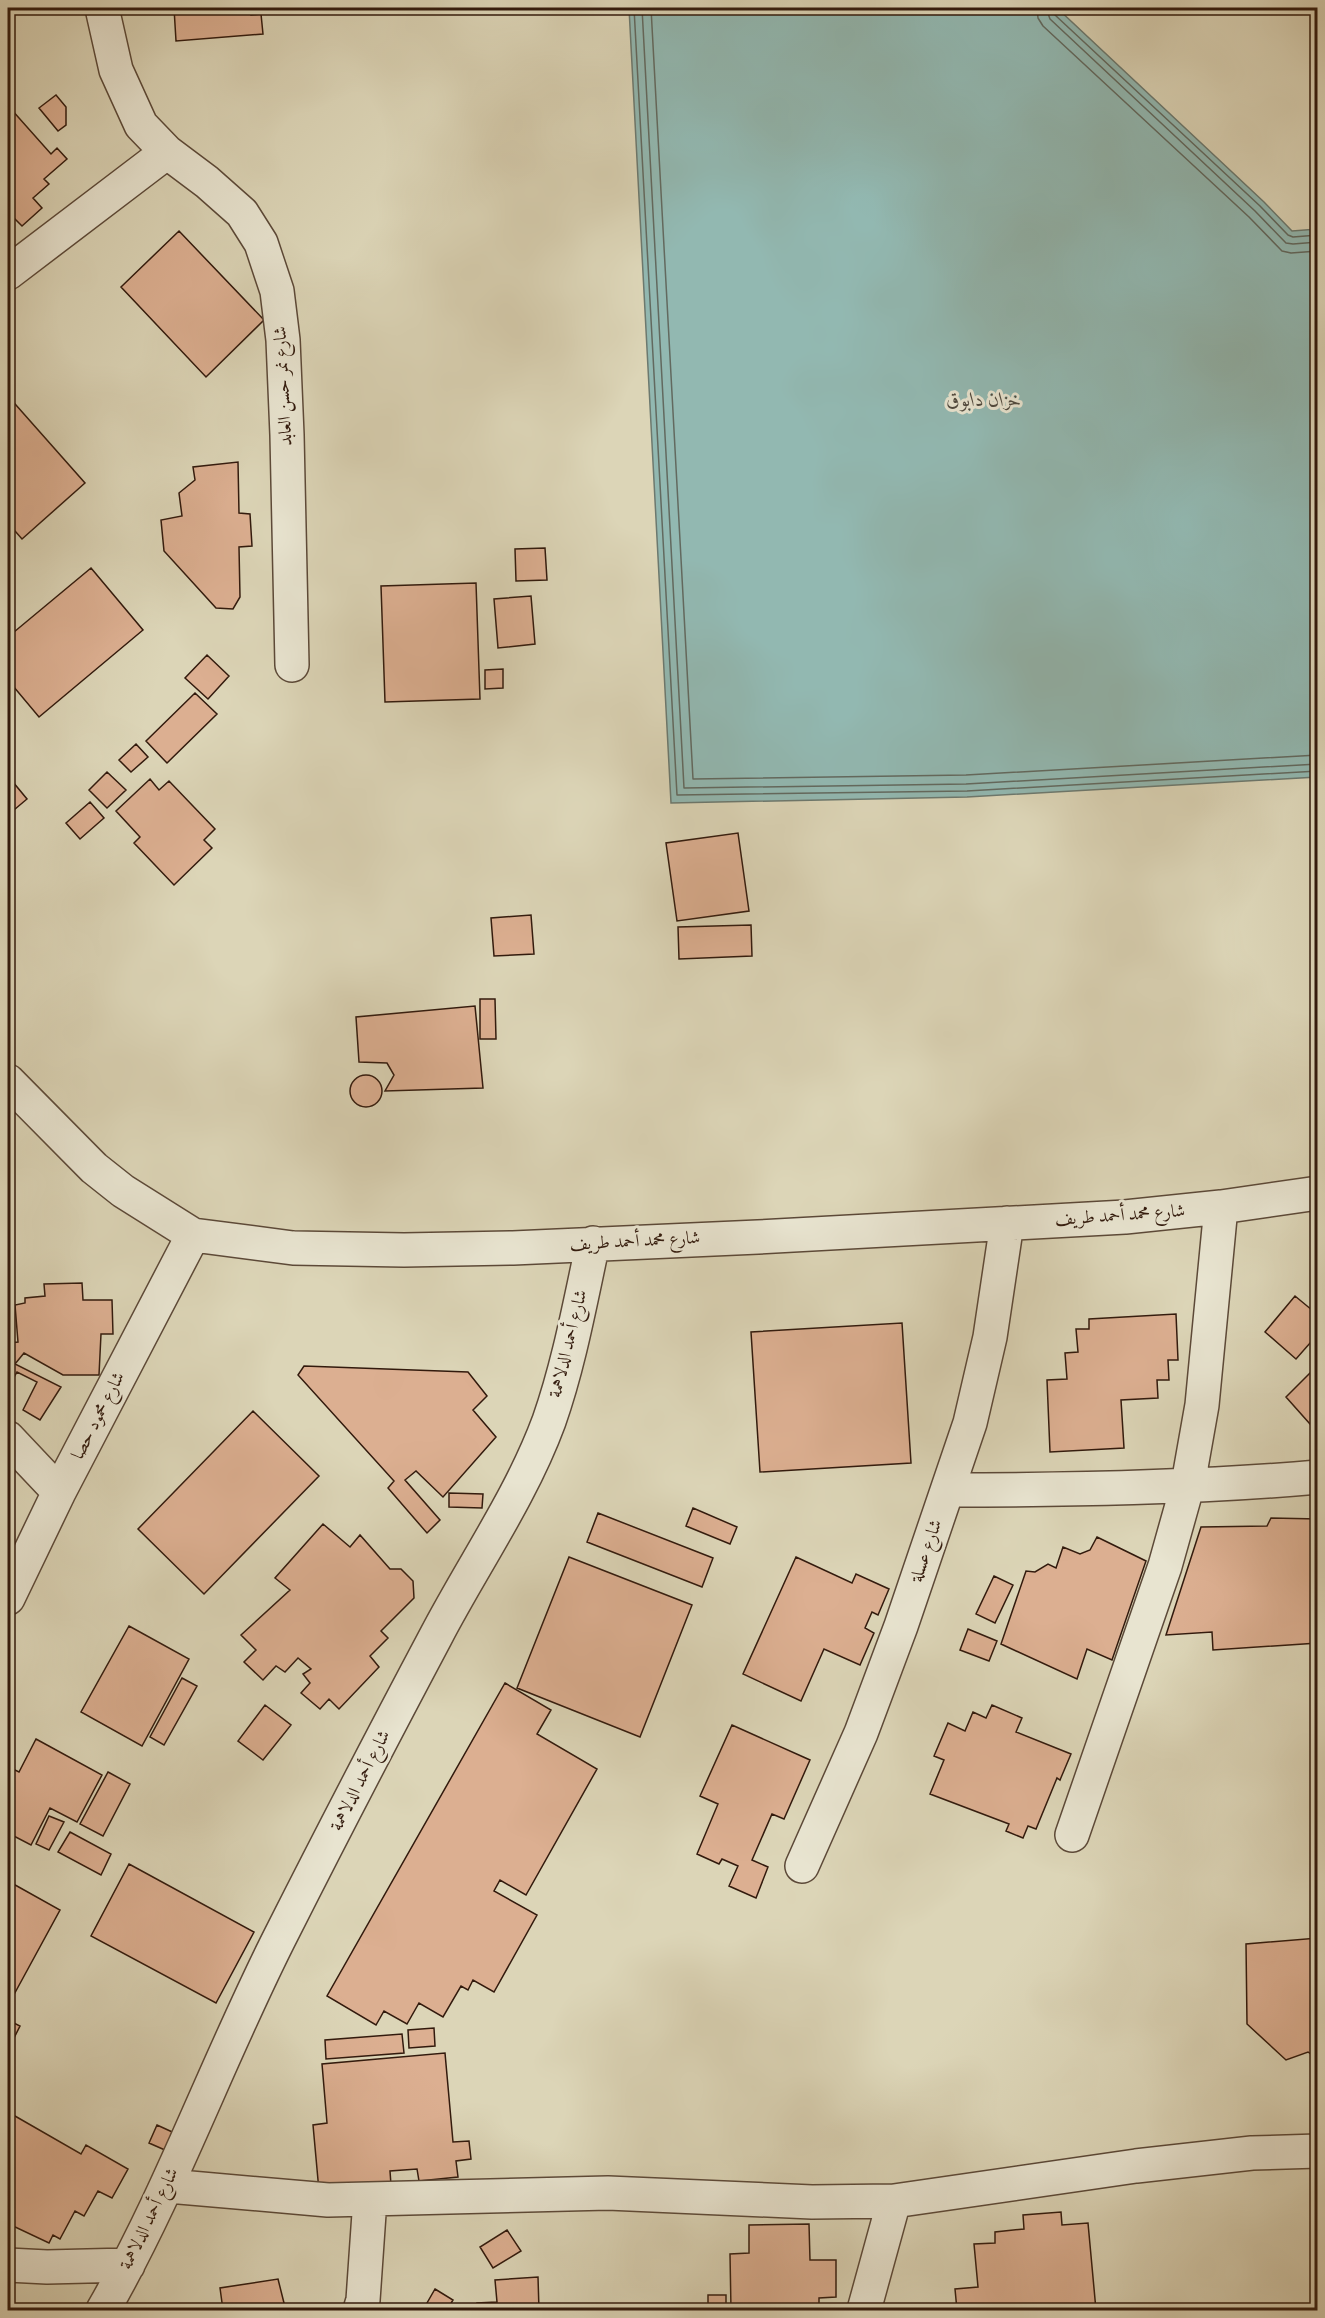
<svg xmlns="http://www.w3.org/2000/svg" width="1325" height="2318" font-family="'IM FELL English',Amiri,serif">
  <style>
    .water { fill: #92b8b1; stroke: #6c796f; stroke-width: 1.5 }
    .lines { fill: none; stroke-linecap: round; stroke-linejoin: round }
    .shore { stroke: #62695f; stroke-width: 1.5 }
    .building { fill: #dcaf91; stroke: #321a0d; stroke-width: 1.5 }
    .minor-casing { stroke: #5c4938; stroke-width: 36 }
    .minor { stroke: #e8e4d0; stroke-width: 33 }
    .labels { text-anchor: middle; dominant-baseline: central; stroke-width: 6; stroke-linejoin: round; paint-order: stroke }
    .street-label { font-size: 18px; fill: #321a0d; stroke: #e8e4d0 }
    .water-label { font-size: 20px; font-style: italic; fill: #4f493e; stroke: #e8e4d0 }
  </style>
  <rect width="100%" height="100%" fill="#dcd5b7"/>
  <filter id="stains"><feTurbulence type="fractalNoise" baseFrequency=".00333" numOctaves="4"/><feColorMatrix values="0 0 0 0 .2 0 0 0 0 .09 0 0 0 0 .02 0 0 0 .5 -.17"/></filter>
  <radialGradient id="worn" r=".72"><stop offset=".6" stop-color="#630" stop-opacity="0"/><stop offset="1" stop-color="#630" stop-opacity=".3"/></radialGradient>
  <path class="water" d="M629,8h428l207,194 28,29 25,-2v548l-350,20 -296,6z"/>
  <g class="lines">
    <path class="shore" d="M634,8l43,787 290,-4 351,-20
      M642,8l42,780 282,-4 352,-20
      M651,8l42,771 273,-4 352,-20
      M1037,8l1,10 5,8 206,191 33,34 9,2 27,-2
      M1046,8l4,11 205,192 31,32 7,1 25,-2
      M1053,8l2,7 205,191 28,29 5,2 25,-2"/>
  </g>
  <path class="building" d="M174,8h76l1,7 10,-1 2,20 -87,7z
    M56,95l10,12v18l-8,6 -19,-23z
    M11,109l40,45 6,-6 10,11 -23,20 5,5 -16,14 9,10 -20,18 -7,-7 -7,6v-113z
    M179,231l85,89 -58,57 -85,-90z
    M8,396l77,87 -63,56 -14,-16z
    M238,462l1,51 11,1 2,32 -13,1 1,50 -7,12 -17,-1 -52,-57 -3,-31 21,-4 -3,-23 16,-13 -2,-13z
    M545,548l2,32 -31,1 -1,-32z
    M91,568l52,62 -104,87 -31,-37v-43z
    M476,583l4,116 -95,3 -4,-116z
    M531,596l4,48 -37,4 -4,-49z
    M207,655l22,21 -21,23 -23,-21z
    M503,669v19l-18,1v-19z
    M195,693l22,21 -50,49 -21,-22z
    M136,744l12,13 -17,15 -12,-12z
    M107,772l19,18 -19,18 -18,-18z
    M8,776l19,23 -19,16z
    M150,779l9,11 10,-9 46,48 -11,11 8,8 -38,37 -40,-42 6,-6 -24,-26z
    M90,802l14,16 -24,21 -14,-16z
    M738,833l11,78 -72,10 -11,-78z
    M531,915l3,39 -40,2 -3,-38z
    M751,925l1,31 -73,3 -1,-32z
    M480,999h15l1,40h-16z
    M475,1006l8,82 -98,3 9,-16 -7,-12 -28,-1 -3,-45z
    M350 1091a16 16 0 1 1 32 0a16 16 0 1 1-32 0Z
    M82,1283l1,17h29l1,34h-12l-2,41h-36l-39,-22 -9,11 46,23 -21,33 -17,-10 14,-28 -20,-10 -9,16v-45l10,-1 -3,-37 10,-2v-5l20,-2 -1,-12z
    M1295,1296l23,19v19l-22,25 -31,-27z
    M1176,1314l2,46h-10l1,20h-12l1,18 -37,2 3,48 -74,4 -3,-72 20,-1 -2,-26 13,-1 -2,-23h13v-10z
    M902,1323l9,140 -151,9 -9,-140z
    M1318,1365v68l-32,-36z
    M304,1366l164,6 19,24 -14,14 23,27 -53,60 -27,-26 -11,9 35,40 -13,13 -39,-45 6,-7 -96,-106z
    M253,1411l66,65 -115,118 -66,-65z
    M449,1493l34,1 -1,14 -33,-1z
    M693,1508l44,19 -7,17 -44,-18z
    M598,1513l115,45 -11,29 -115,-45z
    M1271,1518l47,1v124l-105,7 -1,-18 -46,3 35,-108 66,-1z
    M323,1524l27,23 10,-12 30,34h11l12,12 1,17 -33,33 7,7 -18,18 9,11 -40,42 -10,-10 -9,10 -19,-16 9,-10 -7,-9 8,-5 -13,-11 -13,14 -9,-6 -13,14 -19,-18 12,-12 -15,-15 49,-45 -15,-12z
    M1097,1537l49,24 -34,99 -25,-11 -10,30 -76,-35 25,-73 9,1 13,-8 8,4 7,-21 17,7 10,-4z
    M569,1557l123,48 -52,132 -123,-49z
    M796,1557l56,26 4,-9 33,15 -11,26 -6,-3 -7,16 9,5 -14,32 -36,-16 -23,52 -58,-27z
    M994,1576l19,9 -18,38 -19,-9z
    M129,1626l60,33 -47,87 -61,-34z
    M968,1629l29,12 -8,20 -29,-11z
    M182,1678l15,8 -33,59 -14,-8z
    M505,1683l46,27 -14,24 60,35 -71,126 -26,-15 -6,11 43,24 -43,77 -21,-12 -5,10 -7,-4 -18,31 -24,-14 -12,21 -23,-13 -8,14 -49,-29z
    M265,1705l26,20 -28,35 -25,-19z
    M992,1705l30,13 -6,14 55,22 -11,26 -3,-2 -21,51 -8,-3 -5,12 -17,-7 3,-7 -79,-30 14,-34 -10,-4 14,-33 17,8 8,-19 13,6z
    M732,1725l78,35 -26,59 -12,-5 -20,46 16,7 -12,31 -27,-12 9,-20 -16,-7 -3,5 -22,-10 21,-50 -18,-8z
    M36,1739l66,36 -25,47 -27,-14 -19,37 -23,-12v-59l3,-6 8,4z
    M108,1772l22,12 -27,52 -23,-12z
    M49,1816l15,6 -15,28 -13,-6z
    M70,1832l41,22 -10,21 -43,-23z
    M129,1864l125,68 -38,71 -125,-67z
    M8,1881l52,29 -49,90 -3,-2z
    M1318,1938v121l-10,-7 -22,8 -39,-36 -1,-80z
    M8,2020l12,6 -12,24z
    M434,2028l1,18 -26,2 -1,-18z
    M402,2034l2,19 -78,6 -1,-19z
    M445,2053l8,89 16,-1 2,18 -15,2 2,16 -39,4 -2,-12 -27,2 1,14 -72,6 -6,-66 14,-2 -5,-59z
    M8,2112l73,42 5,-9 42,24 -16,29 -14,-7 -14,25 -9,-5 -15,28 -7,-4 -4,8 -38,-18 -3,6z
    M157,2125l24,11 -7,18 -25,-11z
    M1061,2212l1,13 26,-2 8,87h-26v-3l-31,3h-82l-2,-21 23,-2 -4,-43 21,-1v-11l29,-3 -1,-14z
    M809,2224l1,36h26v37l-17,1v12h-88l-1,-56 19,-1v-28z
    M507,2230l14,21 -28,17 -13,-21z
    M538,2277l1,33h-61l-1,-7 20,-1 -2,-22z
    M278,2279l6,24 10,7h-71l-3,-22z
    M435,2289l18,11 -6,10h-24z
    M708,2295h18v15h-18z"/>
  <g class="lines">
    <g class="minor-casing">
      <path id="minor" d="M102,8l14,62 25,55 26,27 40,30 35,31 19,30 16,48 6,49 4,95 5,230
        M8,273l159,-121
        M8,1081l86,87 29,23 70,44 100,13 111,2 109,-2 245,-11 367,-20 96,-10 97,-14
        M8,1438l51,54
        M948,1490c123,0 247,-2 370,-13
        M8,1598l51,-106 134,-257
        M1072,1835l93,-269 23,-82 14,-79 19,-198
        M802,1866l59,-133 40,-107 69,-203 20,-86 17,-114
        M168,2186l160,14 280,-7 204,9 82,-1 242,-35 116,-13 66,-2
        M8,2265l39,2 81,-2
        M103,2310c70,-122 116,-254 180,-379 50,-99 101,-197 153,-295 37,-71 85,-139 113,-215 20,-57 31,-118 44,-178
        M360,2310l3,-10 7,-101
        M864,2310l30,-109"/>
    </g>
    <use href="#minor" class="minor"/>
  </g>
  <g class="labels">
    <g class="street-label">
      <text transform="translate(284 386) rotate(-93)">شارع نمر حسن العابد</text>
      <text transform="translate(1120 1216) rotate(-4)">شارع محمد أحمد طريف</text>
      <text transform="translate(635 1242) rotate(-3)">شارع محمد أحمد طريف</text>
      <text transform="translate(569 1344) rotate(-76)">شارع أحمد الدلاهمة</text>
      <text transform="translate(99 1416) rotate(-63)">شارع محمود حصا</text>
      <text transform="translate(927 1551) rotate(-71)">شارع عسلة</text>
      <text transform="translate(361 1781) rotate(-63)">شارع أحمد الدلاهمة</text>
      <text transform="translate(150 2219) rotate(-64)">شارع أحمد الدلاهمة</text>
    </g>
    <g class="water-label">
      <text x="984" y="400">خزان دابوق</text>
    </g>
  </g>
  <rect width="1325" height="2318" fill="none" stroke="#dcd5b7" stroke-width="30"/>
  <rect x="9" y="9" width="1307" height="2300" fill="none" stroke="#321a0d" stroke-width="3"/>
  <rect x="15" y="15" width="1295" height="2288" fill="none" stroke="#321a0d" stroke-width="1.5"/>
  <rect width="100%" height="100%" filter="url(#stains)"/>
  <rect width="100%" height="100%" fill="url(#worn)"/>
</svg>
